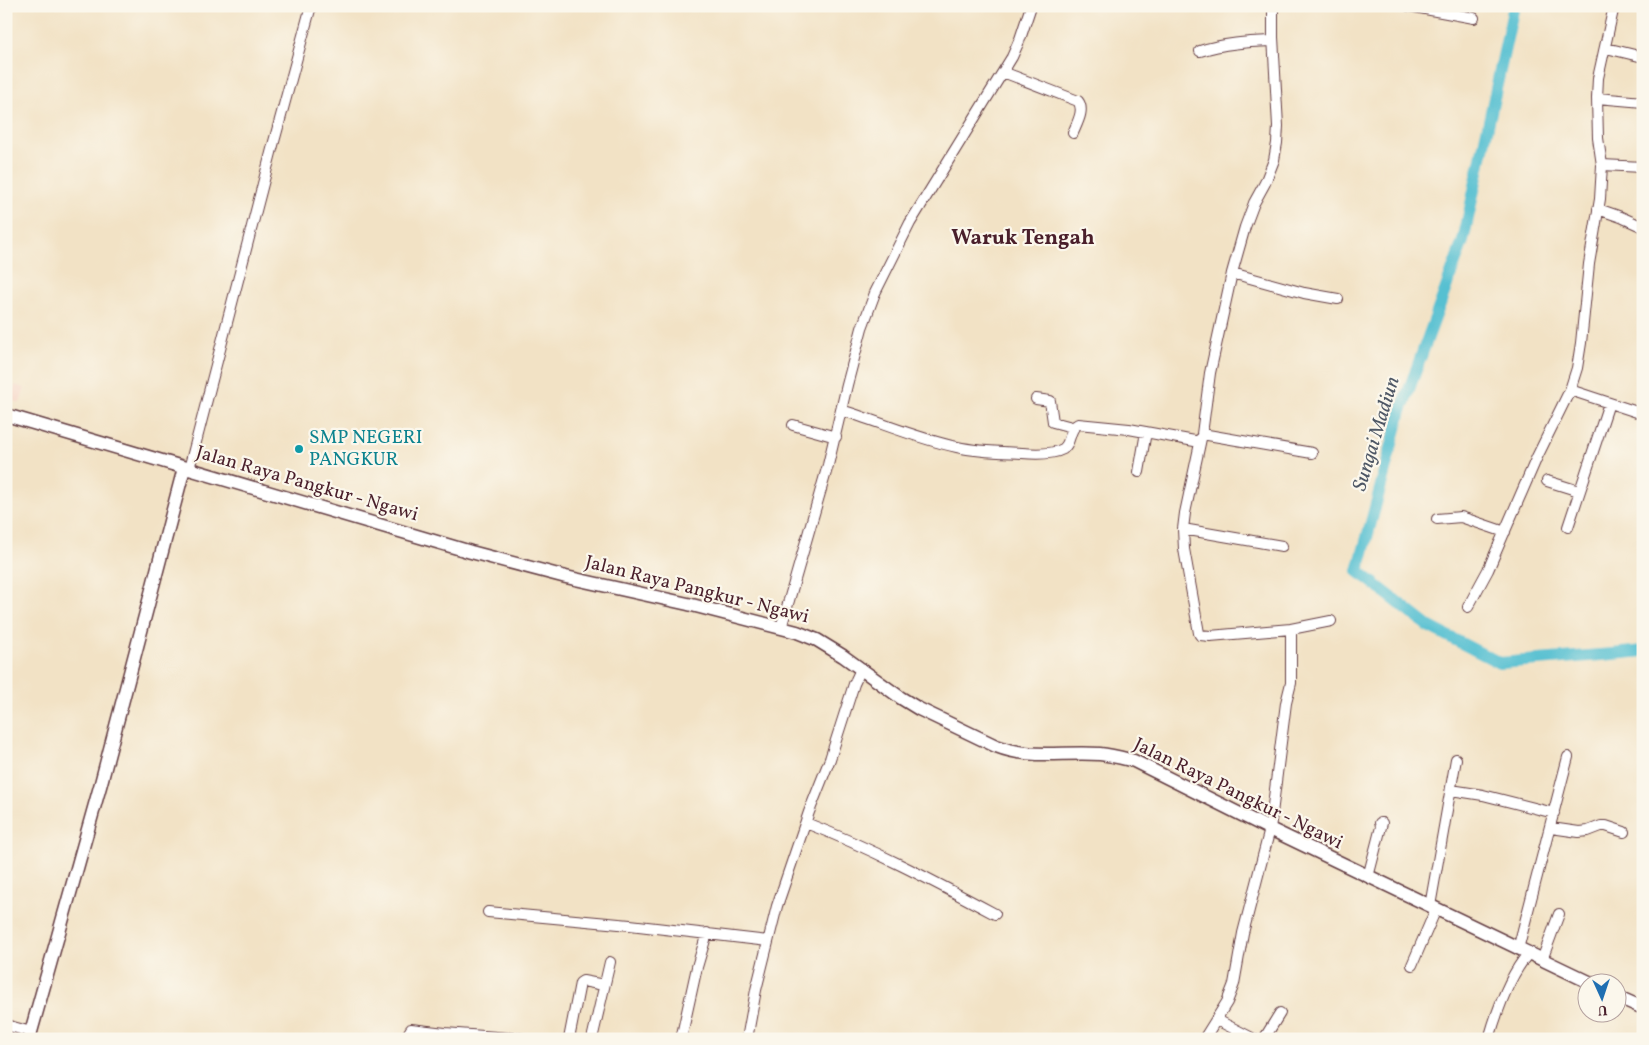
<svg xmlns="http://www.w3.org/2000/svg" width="1649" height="1045" font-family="Vollkorn,serif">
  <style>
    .built { fill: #f5d2c2 }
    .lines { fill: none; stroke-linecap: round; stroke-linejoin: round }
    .river { stroke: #56c0d1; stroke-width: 12 }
    .minor-casing { stroke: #633c42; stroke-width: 12 }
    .major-casing { stroke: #633c42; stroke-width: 15 }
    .minor { stroke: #fff; stroke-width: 10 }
    .major { stroke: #fff; stroke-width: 12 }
    .culture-dot { fill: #0f9aa8; stroke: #fbf7ec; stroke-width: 2 }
    .labels { text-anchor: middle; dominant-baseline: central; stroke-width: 4.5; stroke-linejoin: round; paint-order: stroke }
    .culture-label { font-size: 19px; fill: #0d838f; stroke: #fbf7ec; text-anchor: start }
    .street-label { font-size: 19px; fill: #4a1f2b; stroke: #fbf7ec }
    .water-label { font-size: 20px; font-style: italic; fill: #4e5765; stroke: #fbf7ec }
    .quarter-label { font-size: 21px; font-weight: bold; fill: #4a1f2b; stroke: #fbf7ec }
  </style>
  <rect width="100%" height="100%" fill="#fbf7ec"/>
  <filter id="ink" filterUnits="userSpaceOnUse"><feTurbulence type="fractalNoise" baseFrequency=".02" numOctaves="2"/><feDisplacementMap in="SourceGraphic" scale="10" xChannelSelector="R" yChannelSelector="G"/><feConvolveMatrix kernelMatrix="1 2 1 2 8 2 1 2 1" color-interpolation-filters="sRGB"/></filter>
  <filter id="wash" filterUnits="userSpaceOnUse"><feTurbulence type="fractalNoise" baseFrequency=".0096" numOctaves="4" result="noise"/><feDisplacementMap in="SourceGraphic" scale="20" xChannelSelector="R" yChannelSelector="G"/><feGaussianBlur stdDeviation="1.12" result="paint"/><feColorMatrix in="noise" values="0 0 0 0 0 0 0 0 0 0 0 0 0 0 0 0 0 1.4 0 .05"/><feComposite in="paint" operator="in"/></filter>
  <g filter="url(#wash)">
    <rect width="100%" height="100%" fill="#f2e2c5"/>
    <path class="built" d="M15,385l10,3 -5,15 -10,-3z"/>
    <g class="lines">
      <path class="river" d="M1514,6l-51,235 -63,173 -42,157 70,55 72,37 113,-9 30,-3"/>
    </g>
  </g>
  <g filter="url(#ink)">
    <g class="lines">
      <g class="minor-casing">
        <path id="minor" d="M1409,6l65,12
          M1606,48l37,9
          M1200,51c23,-8 49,-9 73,-10
          M1003,72l75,29c7,9 -1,22 -5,32
          M1597,98l46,4
          M1602,165l41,2
          M1598,209l23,8 22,10
          M1232,273l72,20 34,6
          M1570,390l73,24
          M1036,399l14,2 3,21 19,5
          M841,410c39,12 77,29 116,37 22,5 43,5 65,6 12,1 30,2 41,-4 9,-6 5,-20 15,-25l51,5 71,13
          M793,425l43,12
          M1202,434l110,19
          M189,469l83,-320 39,-143
          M1139,472l7,-40
          M1547,481l32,10
          M1437,519l24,-2 44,15
          M1568,527l41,-124
          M1183,529l99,17
          M1468,607l20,-37 49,-113 33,-67 7,-22 4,-25 8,-79 11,-65 2,-34 -4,-27 -1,-40 1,-20 16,-72
          M781,628l47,-163 19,-80 15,-57 13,-35 35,-70 102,-166 8,-18 11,-33
          M1291,629l40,-8
          M1451,790l32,5 71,18
          M806,823c65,25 127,58 189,91
          M1551,828l28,4 9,-1 13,-5h5l18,6
          M1368,877l14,-54h-2
          M1430,906l26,-147
          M488,912l142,13 138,16
          M1518,949l50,-192
          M1542,960l17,-46
          M1412,965l24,-56
          M1217,1020l37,19
          M6,1025l25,7
          M405,1039l6,-10 34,4 79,6
          M569,1039l11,-56 3,-2 21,4
          M592,1039l18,-77
          M681,1039l16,-72 10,-34
          M747,1039l9,-49 21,-84 32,-94 21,-53 24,-75 7,-15
          M1204,1039l23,-37 7,-18 9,-51 27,-104 16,-126 5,-20v-54l-81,7 -10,-1 -1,-2 -15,-84 -1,-20 2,-16 17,-79 8,-61 22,-100 13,-46 9,-24 11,-20 9,-23 3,-17 1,-17 -5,-89v-31
          M1264,1039l16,-26
          M1489,1039c8,-28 20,-63 39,-85"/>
      </g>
      <g class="major-casing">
        <path id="major" d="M6,415l465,137 95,25 122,27 109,28 20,8 26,16 58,42 18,11 77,37c36,14 67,5 104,8 11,1 22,4 34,7l136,68 319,153
          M1616,996l27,12
          M29,1039l72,-256 83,-315"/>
      </g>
      <use href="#minor" class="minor"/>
      <use href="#major" class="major"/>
    </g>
  </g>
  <circle class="culture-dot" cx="299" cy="449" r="5"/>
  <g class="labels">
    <g class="culture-label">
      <text x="309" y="438">SMP NEGERI<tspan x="309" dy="22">PANGKUR</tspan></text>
    </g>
    <g class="street-label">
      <text transform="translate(307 484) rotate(16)">Jalan Raya Pangkur - Ngawi</text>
      <text transform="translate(697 590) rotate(14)">Jalan Raya Pangkur - Ngawi</text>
      <text transform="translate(1238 794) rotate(26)">Jalan Raya Pangkur - Ngawi</text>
    </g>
    <g class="water-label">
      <text transform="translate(1377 434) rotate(-73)">Sungai Madiun</text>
    </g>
    <g class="quarter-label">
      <text x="1023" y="238">Waruk Tengah</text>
    </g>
  </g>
  <rect width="1649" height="1045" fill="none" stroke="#fbf7ec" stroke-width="25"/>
  <g transform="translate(1602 998) rotate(177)"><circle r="24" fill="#fbf7ec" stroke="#b4a19f"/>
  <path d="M0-4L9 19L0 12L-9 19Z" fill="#1f6fb2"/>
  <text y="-8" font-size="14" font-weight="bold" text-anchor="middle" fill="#4a1f2b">U</text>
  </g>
</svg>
